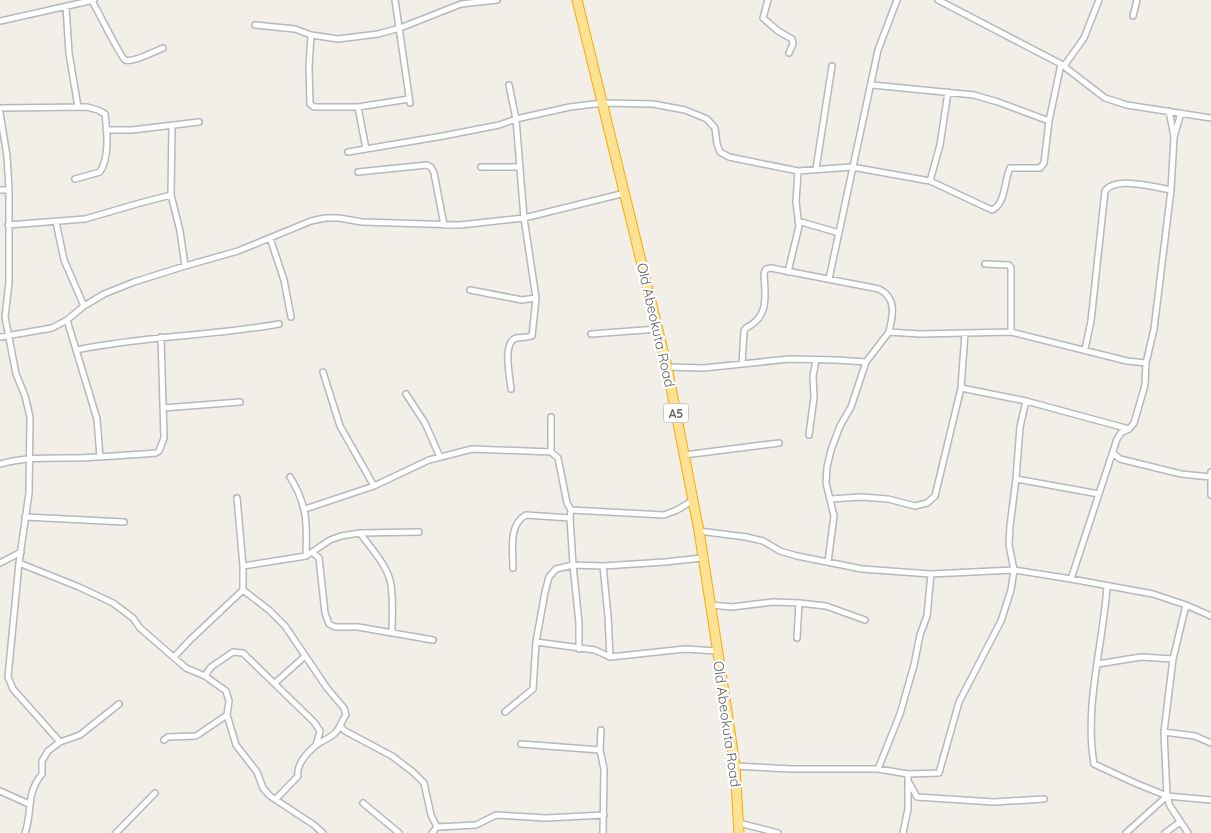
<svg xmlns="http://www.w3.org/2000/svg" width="1211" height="833" font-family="Quicksand,sans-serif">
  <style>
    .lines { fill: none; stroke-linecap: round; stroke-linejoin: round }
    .street-casing { stroke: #b5b8bc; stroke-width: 8 }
    .highway-casing { stroke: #f9ab00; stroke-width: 11 }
    .street { stroke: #fff; stroke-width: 5 }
    .highway { stroke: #fde293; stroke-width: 9 }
    .labels { text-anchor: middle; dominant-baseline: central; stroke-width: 4.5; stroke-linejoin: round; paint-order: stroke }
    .shield { fill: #fff; stroke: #8f9295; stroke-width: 1 }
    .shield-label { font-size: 12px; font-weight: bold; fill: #5f6368 }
    .street-label { font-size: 14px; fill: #5f6368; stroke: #fff }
  </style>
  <rect width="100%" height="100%" fill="#f1efe8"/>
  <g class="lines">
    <g class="street-casing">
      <path id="street" d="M395,0l15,103
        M768,0l-5,18 15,13 14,8 1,5 -4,9
        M938,0l123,64 44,34 22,7 84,13
        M92,1c5,8 29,57 33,59 8,3 30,-9 38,-12
        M66,7l3,46 9,54
        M1133,16l4,-16
        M0,21l94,-21
        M255,25l40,4 16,6 27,4 40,-5 22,-6 61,-24 36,-4
        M311,35l-2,32 1,37 4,3h44l51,-8
        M1064,66l20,-28 15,-38
        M509,85l7,34 8,99 12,80 -4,38c-6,2 -11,1 -16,2 -14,5 -6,39 -5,51
        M872,85l102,10 24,7 51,19
        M358,107l8,42
        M0,108l87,-1 11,3 7,4c2,18 5,42 -5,58l-25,7
        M1169,111l5,25
        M0,113l7,43 2,34v92l-4,35 11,57 9,22 5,21 -1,76 -10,70 -11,114 5,12 47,53
        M172,125l-1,70 9,36 5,35
        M106,130h26l67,-8
        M348,152l95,-16 56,-11 17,-6 54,-12 33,-4 50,1 32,6 22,9 8,9 2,16 3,8 9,5 69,14 54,-4 78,14 62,29c14,-6 12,-30 18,-42h30l4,-5 5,-42 12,-57
        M481,167h39
        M816,169l16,-103
        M358,172l69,-7 4,2 3,6 10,52
        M930,181l10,-36 8,-53
        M0,190h9
        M798,221l41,12
        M56,222l8,38 20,46
        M8,225l77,-6 55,-16 31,-8
        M270,238l14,42 7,37
        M985,264l24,1 2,3v64
        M788,272l11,-46 -3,-24 2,-31
        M829,279l49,-229 19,-50
        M470,290l52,10 14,-2
        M67,320l30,99 3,38
        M591,334l67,-5
        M0,337l52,-9 15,-8 17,-14 20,-12 30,-12 51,-16 53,-15 73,-30 14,-3h14l23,4 98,3 64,-7 101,-25
        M1085,349l6,-28 14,-130c10,-15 50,-4 66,-1
        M76,350c67,-14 136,-14 203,-26
        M742,364l2,-33 2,-3c24,-12 19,-32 18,-55l2,-4 5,-1 108,21c18,9 14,26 10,43
        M667,367l37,1 85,-9 47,1 30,2
        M323,372l17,54 34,60
        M961,388l65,13 103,28
        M406,394l19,29 15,34
        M163,408l77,-6
        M551,417v35
        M809,435l5,-38 -1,-21 3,-16
        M1113,453l7,6 61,15 30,3
        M684,455l95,-12
        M0,464c25,-7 52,-6 78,-6 26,-1 52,-3 78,-5l3,-2 5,-13 -3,-101
        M1211,472v23
        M290,477c18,29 17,47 16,79
        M1016,479l83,15
        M237,498l6,68v24l26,20 16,16 42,62 17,20 2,7c-5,6 -5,12 -10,17 -6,7 -14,8 -21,14 -8,7 -19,18 -17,30l-22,23
        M831,499l30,-2 27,2 27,7 12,-3 8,-7 26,-108 4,-55
        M305,509l69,-23 55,-26 43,-11 79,3 7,6 9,45 4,7 -1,8 3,47 6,58v26
        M571,510l93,5 13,-5 15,-9
        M25,517l99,5
        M699,531l47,6 17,4 17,10 17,5 65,13 69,5 83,-4 57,9 82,15 33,11 25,11
        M360,533c10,14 25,30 30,47 4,16 2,36 2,52
        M313,553l6,5 6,55 4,11 6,3h23l75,13
        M828,562l6,-46 -8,-33 1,-16 4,-17 9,-24 11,-19 15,-45 23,-30 31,2 91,-2 116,29 19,2
        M0,563l21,-11
        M19,563l60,24 34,16 20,15 7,10 46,40 19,8 21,15 3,10 -2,14 9,30 21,27 6,16 7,8 44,29 9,8
        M243,566l63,-10 24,-16 11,-4 19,-3 59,-1
        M603,566l5,50 2,41
        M513,568c0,-16 -5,-44 13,-53l44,3
        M1071,579l46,-140 4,-6 8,-4 5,-6 11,-38 1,-22 8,-34 17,-139 3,-53 7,-24
        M1107,587c-4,57 -23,120 -13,177l41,19 32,13 44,4
        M710,605l22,2 41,-5 26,1 27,3 39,14
        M797,638l2,-35
        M536,642l59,8 15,7 75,-8 32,2
        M174,657l16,-17 53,-50
        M1098,664l43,-7 32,2
        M205,676l6,-9 22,-15 10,1 71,69 6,9 -4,14
        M275,683l29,-26
        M505,712l28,-23 3,-47 9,-50 4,-15 7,-8 17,-4 30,1 62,-4 37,-4
        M341,727l4,4 47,25 21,16 11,11 7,32 6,12
        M601,730l-1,20 4,19 -1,64
        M1164,732l31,4 16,7
        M164,740l4,-3 28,-1 31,-21
        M521,744l79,6
        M735,766l57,3h86l30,5v7l9,16 77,5 50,-3
        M878,769l22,-55 14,-49 6,-30 7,-19 4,-42
        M908,774l31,-1 20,-71 42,-81 10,-31 3,-20 -5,-25 1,-19 6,-47 4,-52 6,-26
        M0,791l29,13
        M1167,796l3,10 18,27
        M363,803l36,30
        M739,823l39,10
        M25,833c8,-22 0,-38 17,-59v-13l6,-10 12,-9 20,-7 39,-31
        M116,833l39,-40
        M432,833l5,-6 39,-2 20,-10 50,3 58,-3
        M903,833l5,-24v-25
        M1126,833l41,-37 -3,-64 9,-73 13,-54
        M1165,833l15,-11"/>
    </g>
    <g class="highway-casing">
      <path id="highway" d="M577,0l90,367 32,164 28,180 8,55 4,67"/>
    </g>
    <use href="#street" class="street"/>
    <use href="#highway" class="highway"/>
  </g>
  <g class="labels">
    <rect class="shield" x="663.5" y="403.5" width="25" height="19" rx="4"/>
    <g class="shield-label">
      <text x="676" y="413">A5</text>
    </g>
    <g class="street-label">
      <text transform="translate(656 325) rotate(77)">Old Abeokuta Road</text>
      <text transform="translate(727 724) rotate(82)">Old Abeokuta Road</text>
    </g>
  </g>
</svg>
